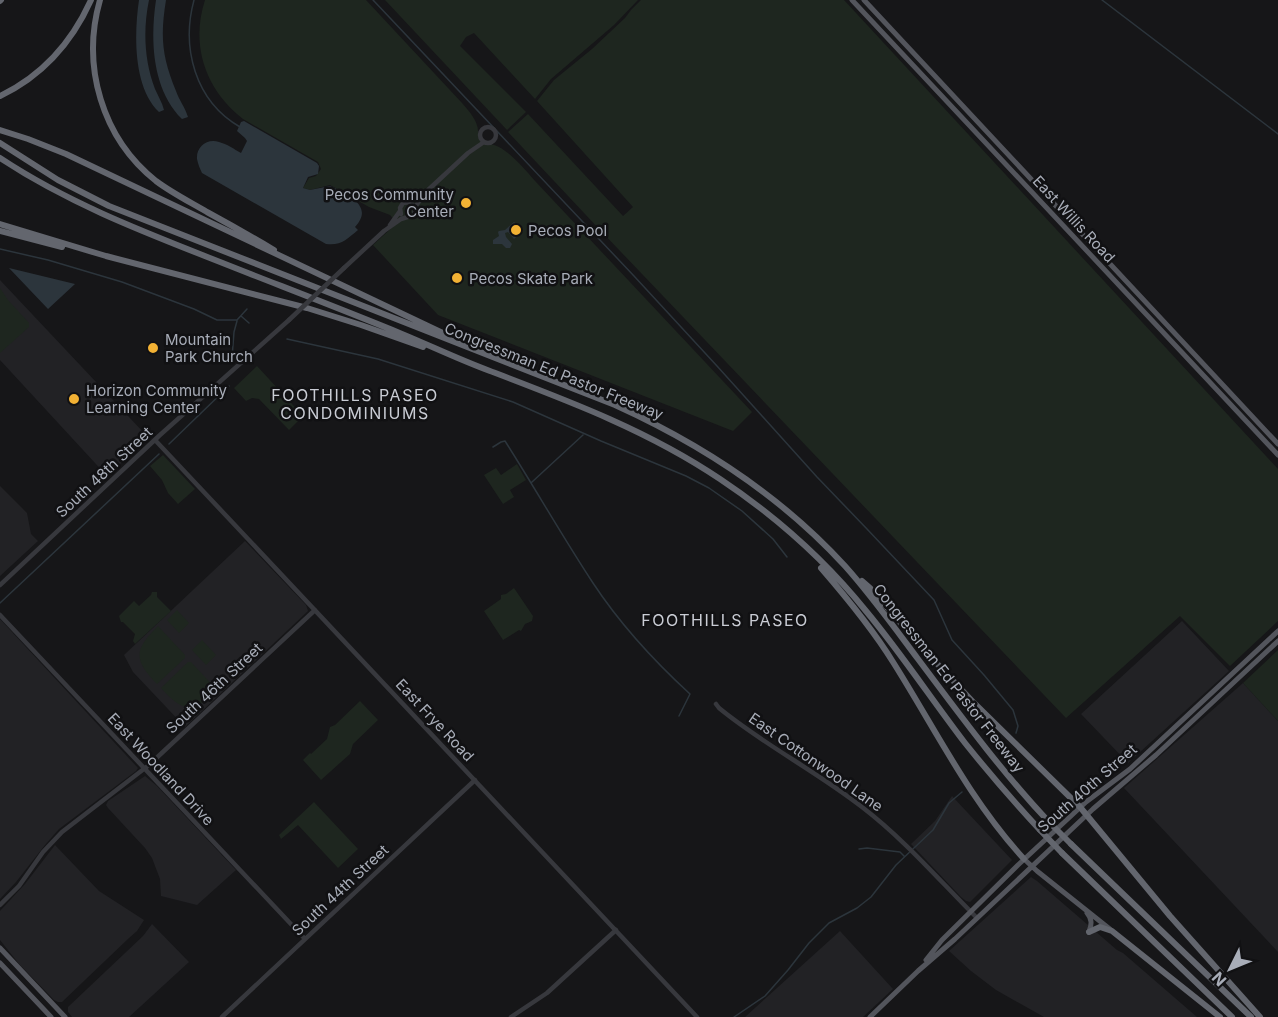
<svg xmlns="http://www.w3.org/2000/svg" width="1278" height="1017" font-family="Inter,sans-serif">
  <style>
    .built { fill: #222225 }
    .green { fill: #1e261f }
    .water { fill: #2c353c }
    .lines { fill: none; stroke-linecap: round; stroke-linejoin: round }
    .stream { stroke: #2c353c; stroke-width: 1.5 }
    .minor { stroke: #37383d; stroke-width: 4.5 }
    .major { stroke: #53555c; stroke-width: 5 }
    .highway { stroke: #63666e; stroke-width: 6 }
    .minor-bridge { stroke: #37383d; stroke-width: 4.5 }
    .highway-bridge { stroke: #63666e; stroke-width: 6 }
    .poi-dot { fill: #f2b134; stroke: #111113; stroke-width: 2 }
    .labels { text-anchor: middle; dominant-baseline: central; stroke-width: 5; stroke-linejoin: round; paint-order: stroke }
    .poi-label { font-size: 15px; fill: #a8adb8; stroke: #111113; text-anchor: start }
    .street-label { font-size: 15px; fill: #a8adb8; stroke: #111113 }
    .neighbourhood-label { font-size: 16px; letter-spacing: 1.5px; fill: #c9ccd4; stroke: #111113 }
  </style>
  <rect width="100%" height="100%" fill="#161618"/>
  <path class="built" d="M0,280l145,154 1,6 -39,36 -107,-116z
    M0,486l27,27 4,21 7,7 -38,35z
    M245,541l61,64 2,6 -123,116 -52,-55 -9,-17z
    M0,619l138,149 -2,3 -77,58 -14,16 -29,37 -16,17z
    M1182,621l47,50 -101,92 -47,-49z
    M1243,683l35,38v231l-154,-164z
    M145,776l12,10 79,84 -39,35 -36,-9 -1,-17 -8,-21 -7,-10 -37,-40 -2,-3 2,-4z
    M952,796l60,64 -42,42 -4,-1 -5,-4 -50,-53 24,-23z
    M55,845l44,46 45,29 -7,11 -8,7 -67,64h-4l-4,-2 -35,-36 -19,-24v-29l25,-27z
    M1031,877l6,4 80,69 6,3 74,64h-153l-48,-27 -25,-19 -22,-20z
    M152,924l37,38 -60,55h-57l-4,-5v-5l75,-71z
    M840,931l53,58 -30,28h-118z"/>
  <path class="green" d="M205,0h161l96,103c7,8 17,19 16,30l10,11c17,0 37,26 48,38l216,230 -19,19 -295,-116 -65,-70 24,-22 -7,-8 -21,-8 -39,-22 -20,5 -7,-2 6,-10 7,-2 5,-7 -3,-7 -75,-43c-37,-29 -53,-73 -38,-119z
    M385,0h253l-24,25 -63,54 -16,20 -61,-66 -8,4 -6,9 66,66 -19,18z
    M641,0h203l434,469v152l-48,45 -50,-50 -114,102 -466,-488 -92,-98 20,-18 95,102 10,-9 -96,-106 17,-21 38,-31 33,-31 6,-8z
    M0,288l8,12 21,23v4l-29,26z
    M257,366l46,50 -14,14 -30,-31 -7,-1 -6,3 -12,-13z
    M163,455l32,34 -17,15 -10,-11 -6,-13 -12,-14z
    M517,464l9,16 -16,10 4,7 -11,7 -19,-29 12,-7 5,7z
    M514,588l19,28 -1,5 -7,3 -4,7 -2,-1 -16,10 -19,-29 17,-12v-4l5,-1z
    M152,592h5v5l14,14 -36,33 -2,-3 2,-7 -12,-12h-2l-2,-6 15,-15 5,5 12,-11z
    M177,610l12,13 -10,10 -12,-13z
    M158,626l27,29v3l-28,26c-24,-25 -23,-34 1,-58z
    M202,640l14,15 -10,10 -14,-15z
    M1278,650v71l-35,-38z
    M188,662h3l27,29c-26,22 -34,22 -57,-3z
    M360,701l18,19 -25,24 -3,10 -29,26 -18,-20 7,-7 1,1 16,-15 3,-12 5,-2z
    M314,802l44,47 -20,19 -40,-43 -17,14 -2,-4z"/>
  <path class="water" d="M139,0h10c-6,29 -5,60 6,89 3,7 7,13 9,21l-5,2c-26,-25 -25,-78 -20,-112z
    M156,0h10c-6,37 -4,57 10,91 3,9 9,16 12,26l-6,2c-30,-30 -32,-79 -26,-119z
    M244,121l73,42 2,3 -1,8 -10,3 -5,11 7,2 20,-4c17,8 45,20 25,41l3,3c-11,9 -17,16 -32,14l-124,-71c-2,-4 -4,-9 -5,-14 -1,-12 10,-21 22,-17 8,2 15,7 22,11l6,-12 -2,-3 -8,-7 4,-9z
    M514,222l9,9 -9,8 -6,-7 -3,1 1,4 6,7 -2,4h-4l-4,-4h-9v-4l6,-4 -1,-4 1,-1 6,-1z
    M9,268l66,16 -27,25z"/>
  <g class="lines">
    <path class="stream" d="M194,0c-13,48 1,101 46,127
      M373,0l261,276 83,90 100,111 50,52 67,71 18,40 32,35 29,35 5,16 -2,7
      M1102,0l176,134
      M0,249l48,11 74,22 72,27 23,11h20l10,-11
      M241,316l8,7
      M287,339l91,20 135,43 88,39 85,35 23,12 33,23 31,28 14,18
      M232,358l2,-26 3,-11
      M169,444l60,-58
      M493,447l8,-5 4,-1c30,47 57,95 88,142 27,41 60,77 97,111l-11,22
      M532,482l51,-47
      M0,603l159,-149
      M859,849l8,-1 33,4 4,4
      M734,1017l31,-21 23,-26 21,-27 20,-20 28,-15 14,-11 25,-32 37,-35 16,-27 13,-11"/>
    <path class="minor" d="M480 135a8 8 0 1 1 16 0a8 8 0 1 1-16 0Z
      M401,214l-1,-6 3,-5 7,-1 5,5
      M390,225l10,-14
      M384,231l17,-12 13,-4 1,-8 12,-16 41,-38 16,-11
      M344,268l40,-37
      M155,440l542,577
      M0,585l160,-150 129,-115
      M0,615l305,324
      M716,704l3,4c45,37 97,63 143,99 43,33 77,73 115,111
      M0,905l19,-19 24,-34 19,-20 87,-67 166,-155
      M222,1017l253,-237
      M511,1017l36,-24 69,-63"/>
    <path class="major" d="M852,0l426,455
      M864,0l414,444
      M1024,859l13,12 74,59
      M1087,913c5,6 5,11 2,19
      M0,948l65,69
      M926,960l16,-20 76,-75 68,-63 44,-33 148,-138
      M0,963l51,54
      M870,1017l48,-46 37,-32 138,-130 63,-54 122,-114"/>
    <path class="highway" d="M100,0c-19,66 2,138 56,181 16,12 34,21 51,31 22,12 45,25 67,38
      M0,1l1,-1
      M0,96c42,-20 72,-54 91,-96
      M0,130l28,9 38,15 383,182
      M0,143l58,37 51,26 506,199c86,39 166,91 230,161 26,29 49,61 73,93 42,56 83,112 131,163
      M0,158c77,51 163,81 248,115 51,20 103,40 154,61 29,12 58,26 88,37 79,30 159,60 230,108 54,36 105,81 146,132 35,42 66,89 99,132 24,30 49,59 75,87
      M0,224l106,32 201,52 54,17 62,22
      M0,231l62,16
      M821,568c26,30 51,60 72,94 43,68 76,137 131,197
      M862,581l8,7 58,66 46,49 106,104 90,109 90,101
      M1071,844l180,173
      M1062,853l170,164
      M1089,932l11,-5 12,4 108,86"/>
    <path class="minor-bridge" d="M289,320l55,-52"/>
    <path class="highway-bridge" d="M1049,822l22,22
      M1040,830l22,23"/>
  </g>
  <g class="poi-dot">
    <circle cx="466" cy="203" r="6"/>
    <circle cx="516" cy="230" r="6"/>
    <circle cx="457" cy="278" r="6"/>
    <circle cx="153" cy="348" r="6"/>
    <circle cx="74" cy="399" r="6"/>
  </g>
  <g class="labels">
    <g class="poi-label">
      <text x="454" y="194" text-anchor="end">Pecos Community<tspan x="454" dy="17">Center</tspan></text>
      <text x="528" y="230">Pecos Pool</text>
      <text x="469" y="278">Pecos Skate Park</text>
      <text x="165" y="339">Mountain<tspan x="165" dy="17">Park Church</tspan></text>
      <text x="86" y="390">Horizon Community<tspan x="86" dy="17">Learning Center</tspan></text>
    </g>
    <g class="street-label">
      <text transform="translate(1074 219) rotate(47)">East Willis Road</text>
      <text transform="translate(554 371) rotate(22)">Congressman Ed Pastor Freeway</text>
      <text transform="translate(104 472) rotate(-43)">South 48th Street</text>
      <text transform="translate(949 678) rotate(52)">Congressman Ed Pastor Freeway</text>
      <text transform="translate(214 688) rotate(-43)">South 46th Street</text>
      <text transform="translate(435 720) rotate(47)">East Frye Road</text>
      <text transform="translate(816 762) rotate(35)">East Cottonwood Lane</text>
      <text transform="translate(161 769) rotate(47)">East Woodland Drive</text>
      <text transform="translate(1087 788) rotate(-41)">South 40th Street</text>
      <text transform="translate(340 890) rotate(-43)">South 44th Street</text>
    </g>
    <g class="neighbourhood-label">
      <text x="355" y="395">FOOTHILLS PASEO<tspan x="355" dy="18">CONDOMINIUMS</tspan></text>
      <text x="725" y="620">FOOTHILLS PASEO</text>
    </g>
  </g>
  <g transform="translate(1230 969) rotate(227)" stroke="#111113" stroke-width="4.5" paint-order="stroke">
  <path d="M0-4.5L10 22L0 15L-10 22Z" fill="#a8adb8"/>
  <text y="-9" font-size="16" font-weight="bold" text-anchor="middle" fill="#a8adb8">N</text>
  </g>
</svg>
